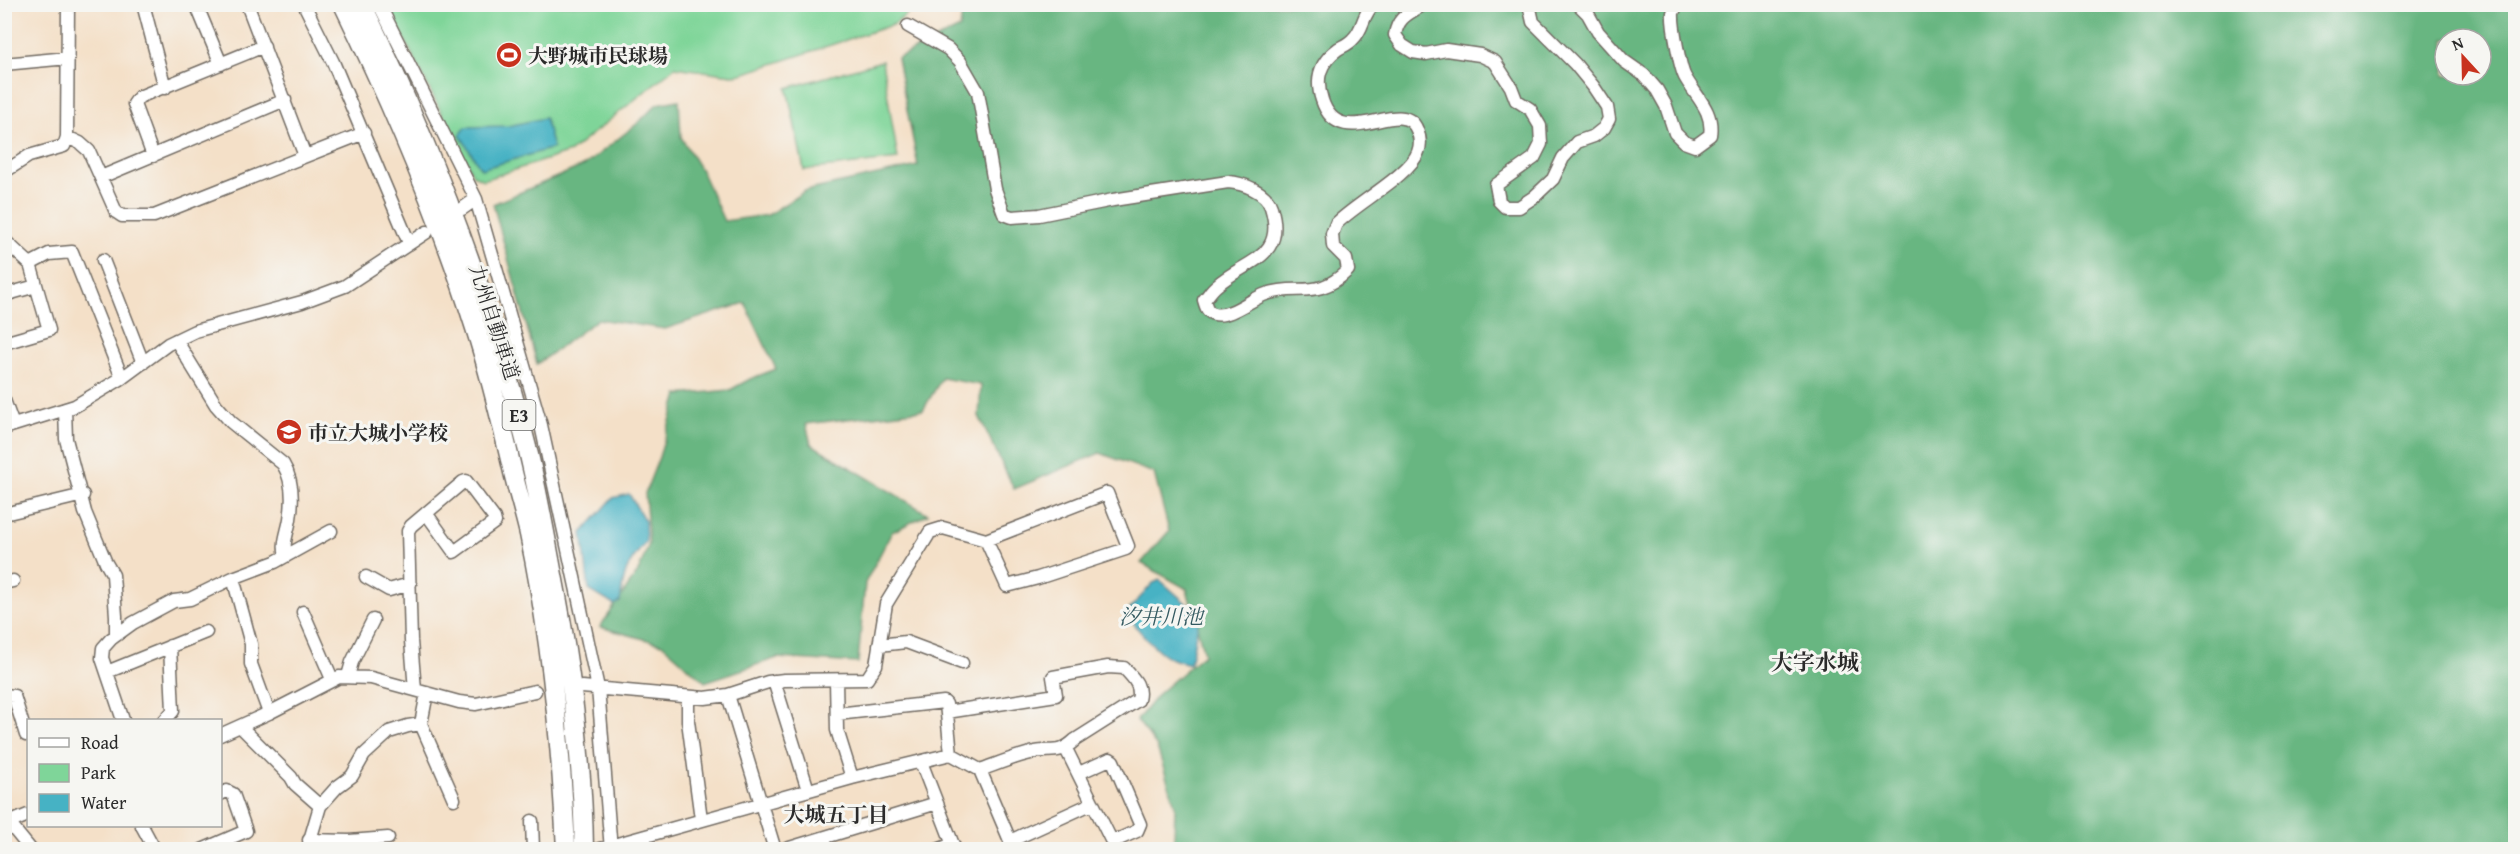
<svg xmlns="http://www.w3.org/2000/svg" width="2520" height="854" font-family="'Gentium Book Plus','Noto Serif JP',serif">
  <style>
    .green { fill: #7fd599; stroke: #558062; stroke-width: 1.5 }
    .forest { fill: #67b681; stroke: #497056; stroke-width: 1.5; fill-rule: evenodd }
    .water { fill: #46b2c4; stroke: #386e78; stroke-width: 1.5 }
    .lines { fill: none; stroke-linecap: round; stroke-linejoin: round }
    .minor-casing { stroke: #716a62; stroke-width: 15 }
    .highway-casing { stroke: #716a62; stroke-width: 21 }
    .minor { stroke: #fff; stroke-width: 12 }
    .highway { stroke: #fff; stroke-width: 18 }
    .labels { text-anchor: middle; dominant-baseline: central; stroke-width: 6; stroke-linejoin: round; paint-order: stroke }
    .shield { fill: #f6f6f2; stroke: #686867; stroke-width: 1.5 }
    .shield-label { font-size: 18px; font-weight: bold; fill: #2b2b2b }
    .poi-label { font-size: 20px; font-weight: bold; fill: #2b2b2b; stroke: #f6f6f2; text-anchor: start }
    .street-label { font-size: 20px; fill: #2b2b2b; stroke: #f6f6f2 }
    .water-label { font-size: 21px; font-style: italic; fill: #345a61; stroke: #f6f6f2 }
    .neighbourhood-label { font-size: 21px; font-weight: bold; fill: #2b2b2b; stroke: #f6f6f2 }
    .quarter-label { font-size: 22px; font-weight: bold; fill: #2b2b2b; stroke: #f6f6f2 }
  </style>
  <rect width="100%" height="100%" fill="#f6f6f2"/>
  <filter id="ink" filterUnits="userSpaceOnUse"><feTurbulence type="fractalNoise" baseFrequency=".0167" numOctaves="2"/><feDisplacementMap in="SourceGraphic" scale="12" xChannelSelector="R" yChannelSelector="G"/><feConvolveMatrix kernelMatrix="1 2 1 2 8 2 1 2 1" color-interpolation-filters="sRGB"/></filter>
  <filter id="wash" filterUnits="userSpaceOnUse"><feTurbulence type="fractalNoise" baseFrequency=".008" numOctaves="4" result="noise"/><feDisplacementMap in="SourceGraphic" scale="24" xChannelSelector="R" yChannelSelector="G"/><feGaussianBlur stdDeviation="1.35" result="paint"/><feColorMatrix in="noise" values="0 0 0 0 0 0 0 0 0 0 0 0 0 0 0 0 0 1.4 0 .05"/><feComposite in="paint" operator="in"/></filter>
  <g filter="url(#wash)">
    <rect width="100%" height="100%" fill="#f4e0c8"/>
    <path class="green" d="M387,5h530l-22,19 -153,50 -10,1 -57,-8 -105,85 -87,28 -10,-5z
      M882,61l16,98 -94,11 -17,-82z"/>
    <path class="forest" d="M963,5h1552v844h-1351l10,-8 1,-36 -18,-58 -20,-27 22,-27 45,-39 -17,-65 -46,-26 28,-32 -15,-58 -54,-20 -86,36 -35,-73 2,-31 -39,-7 -19,32 -117,14 5,20 117,70 -36,18 -27,51 -7,80 -81,-5 -72,24 -43,-38 -62,-17 38,-55 11,-28 -4,-51 14,-36 19,-62 52,-5 20,-11 26,-10 -31,-66 -80,26 -67,-10 -61,45 -44,-160 92,-39 53,-42 19,-19 22,-4 2,37 20,33 23,51 44,-6 37,-24 113,-25 -21,-108 63,-30zM2445,39h36v36h-36z"/>
    <path class="water" d="M545,118l8,30 -72,21 -21,-34 6,-8 42,-1z
      M629,494l16,27 1,21c-20,24 -22,29 -26,60l-6,3 -25,-15 -7,-57 31,-35z
      M1160,580l27,24 1,5 10,2 1,8 -9,45c-6,-2 -13,-3 -18,-5 -13,-6 -42,-34 -44,-48l25,-28z"/>
  </g>
  <g filter="url(#ink)">
    <g class="lines">
      <g class="minor-casing">
        <path id="minor" d="M143,4l22,84
          M196,4l25,60
          M247,4l58,152
          M304,4l29,58 76,181
          M379,4l97,195 65,226 57,263 13,162
          M1424,4c-15,10 -26,12 -29,31l7,10 11,7 13,2 20,-4 34,5 15,7 16,25 5,13 14,9 10,17 1,18 -7,14 -38,27 3,16 6,6h14l15,-10 19,-18 10,-21 14,-16 17,-6 10,-8 5,-9 -2,-12 -14,-21 -18,-22 -42,-42 -4,-18
          M1578,4l10,10 10,18 26,29 20,14 13,15 9,16 9,27 9,9 11,4 15,-11c4,-24 -14,-38 -25,-58 -5,-9 -13,-53 -12,-64 1,-3 3,-6 4,-9
          M908,26l40,23 12,12 18,31 17,97 9,25 8,3 27,-2 74,-15 115,-18c14,1 38,9 43,25 16,52 -26,53 -55,79 -5,4 -8,10 -12,14 2,7 3,12 10,14 16,4 37,-15 52,-20 33,-11 51,7 82,-24l-2,-11 -13,-13 -1,-12 4,-10c18,-19 75,-50 82,-72 3,-7 2,-15 -1,-22 -14,-37 -77,26 -95,-30 -7,-21 -3,-37 16,-51 5,-3 11,-5 15,-10 11,-10 9,-25 21,-35
          M4,64l64,-6
          M67,137l13,6 9,8 27,61 6,4h32l210,-83
          M153,156l-19,-52 5,-7 125,-51
          M4,172l25,-16 35,-10 3,-9 1,-133
          M101,177l184,-77
          M462,209l14,-10
          M4,240l26,24 19,66 -45,13
          M103,260l40,103
          M30,264l19,-10 23,-2 50,126
          M4,295l32,-9
          M176,340l40,65 15,17 52,42c10,16 10,37 7,55 -2,13 -8,24 -4,37
          M4,400l9,25
          M65,409l1,30 19,73 21,51 7,12 3,41v19
          M4,428l71,-22 47,-28 46,-34 27,-13 107,-29 43,-16 82,-54
          M4,514l79,-19
          M366,577l23,13 21,-6
          M233,578l18,66v20l18,49
          M4,583l9,-2
          M303,612l29,67
          M879,645l27,-3 56,21
          M107,672l99,-40
          M348,676l4,-14 21,-42
          M836,680l1,50 15,48
          M774,681l34,109
          M582,687l123,11 23,-3 40,-13 16,-2 83,-1 9,-14 10,-61 44,-72 13,-4 43,12 121,-47 21,53 -2,3 -88,29 -31,8 -21,-46
          M415,690l-4,-49 -3,-110 3,-5 52,-44 3,-1 28,37 1,4 -41,30 -28,-39
          M427,693l-6,31 33,75
          M4,695l10,1 12,39
          M728,695l47,155
          M688,698v23l13,98
          M947,712l109,-17 -3,-18 55,-10 16,1c9,10 18,17 14,32l-63,40c-18,17 -25,7 -44,13 -18,4 -34,11 -51,17
          M837,714l107,-12 2,2 5,50
          M123,720l-21,-62 1,-10 8,-9 22,-16 41,-22 16,-2 43,-21 42,-16 56,-31
          M165,720l8,-9 -3,-65
          M240,726l51,51 4,7 25,22
          M220,735l49,-22 70,-36 32,1 88,24 17,2 59,-13
          M1066,749l50,101
          M921,762l34,88
          M1079,773l31,-14 3,2 27,63 -3,7 -18,8h-7
          M4,817l27,33
          M532,821l1,29
          M4,825l24,-10
          M142,826l13,24
          M309,840l40,1 39,-3
          M1010,841l83,-38
          M202,850l44,-19 -13,-37 -6,-3 -7,3
          M307,850l13,-44 17,-19 15,-11 12,-21 25,-23 19,-6 13,-2
          M596,850l256,-72 99,-24 29,16 34,80
          M783,850l154,-47
          M937,850l16,-6"/>
      </g>
      <g class="highway-casing">
        <path id="highway" d="M343,4c51,105 97,213 132,324 15,46 26,93 37,140 5,22 12,44 17,66 22,104 32,210 37,316
          M362,4c70,144 128,295 167,451 9,38 16,77 23,115 18,92 31,186 32,280"/>
      </g>
      <use href="#minor" class="minor"/>
      <use href="#highway" class="highway"/>
    </g>
  </g>
  <defs>
    <g id="stadium-disc" transform="scale(1.35)"><circle r="9.5" fill="#c8321e" stroke="#f6f6f2"/><path d="M0-5a6.5 5 0 1 0 0 10a6.5 5 0 1 0 0-10ZM-3.5-1.8h7v3.6h-7Z" fill="#fff"/></g>
    <g id="school-disc" transform="scale(1.35)"><circle r="9.5" fill="#c8321e" stroke="#f6f6f2"/><path d="M0-5L7-2L0 1L-7-2ZM-4 1L0 2.5L4 1V4Q0 6-4 4Z" fill="#fff"/></g>
  </defs>
  <g fill-rule="evenodd">
    <use href="#stadium-disc" x="509" y="55"/>
    <use href="#school-disc" x="289" y="432"/>
  </g>
  <g class="labels">
    <rect class="shield" x="502.5" y="400" width="33" height="30" rx="4.5"/>
    <g class="shield-label">
      <text x="519" y="415">E3</text>
    </g>
    <g class="poi-label">
      <text x="528" y="55">大野城市民球場</text>
      <text x="308" y="432">市立大城小学校</text>
    </g>
    <g class="street-label">
      <text transform="translate(495 322) rotate(72)">九州自動車道</text>
    </g>
    <g class="water-label">
      <text x="1161" y="616">汐井川池</text>
    </g>
    <g class="neighbourhood-label">
      <text x="836" y="814">大城五丁目</text>
    </g>
    <g class="quarter-label">
      <text x="1815" y="662">大字水城</text>
    </g>
  </g>
  <rect width="2520" height="854" fill="none" stroke="#f6f6f2" stroke-width="24"/>
  <rect x="27" y="719" width="195" height="108" fill="#f6f6f2" stroke="#a5a5a2" stroke-width="1.5"/>
  <rect x="39" y="738" width="30" height="9" fill="#ffffff" stroke="#a5a5a2" stroke-width="1.5"/>
  <text x="81" y="749" font-size="18" fill="#2b2b2b">Road</text>
  <rect x="39" y="764" width="30" height="18" fill="#7fd599" stroke="#a5a5a2" stroke-width="1.5"/>
  <text x="81" y="779" font-size="18" fill="#2b2b2b">Park</text>
  <rect x="39" y="794" width="30" height="18" fill="#46b2c4" stroke="#a5a5a2" stroke-width="1.5"/>
  <text x="81" y="809" font-size="18" fill="#2b2b2b">Water</text>
  <g transform="translate(2463 57) rotate(338)"><circle r="28" fill="#f6f6f2" stroke="#a5a5a2" stroke-width="1.5"/>
  <path d="M0-4.5L10 22L0 15L-10 22Z" fill="#c8321e"/>
  <text y="-9" font-size="16" font-weight="bold" text-anchor="middle" fill="#2b2b2b">N</text>
  </g>
</svg>
